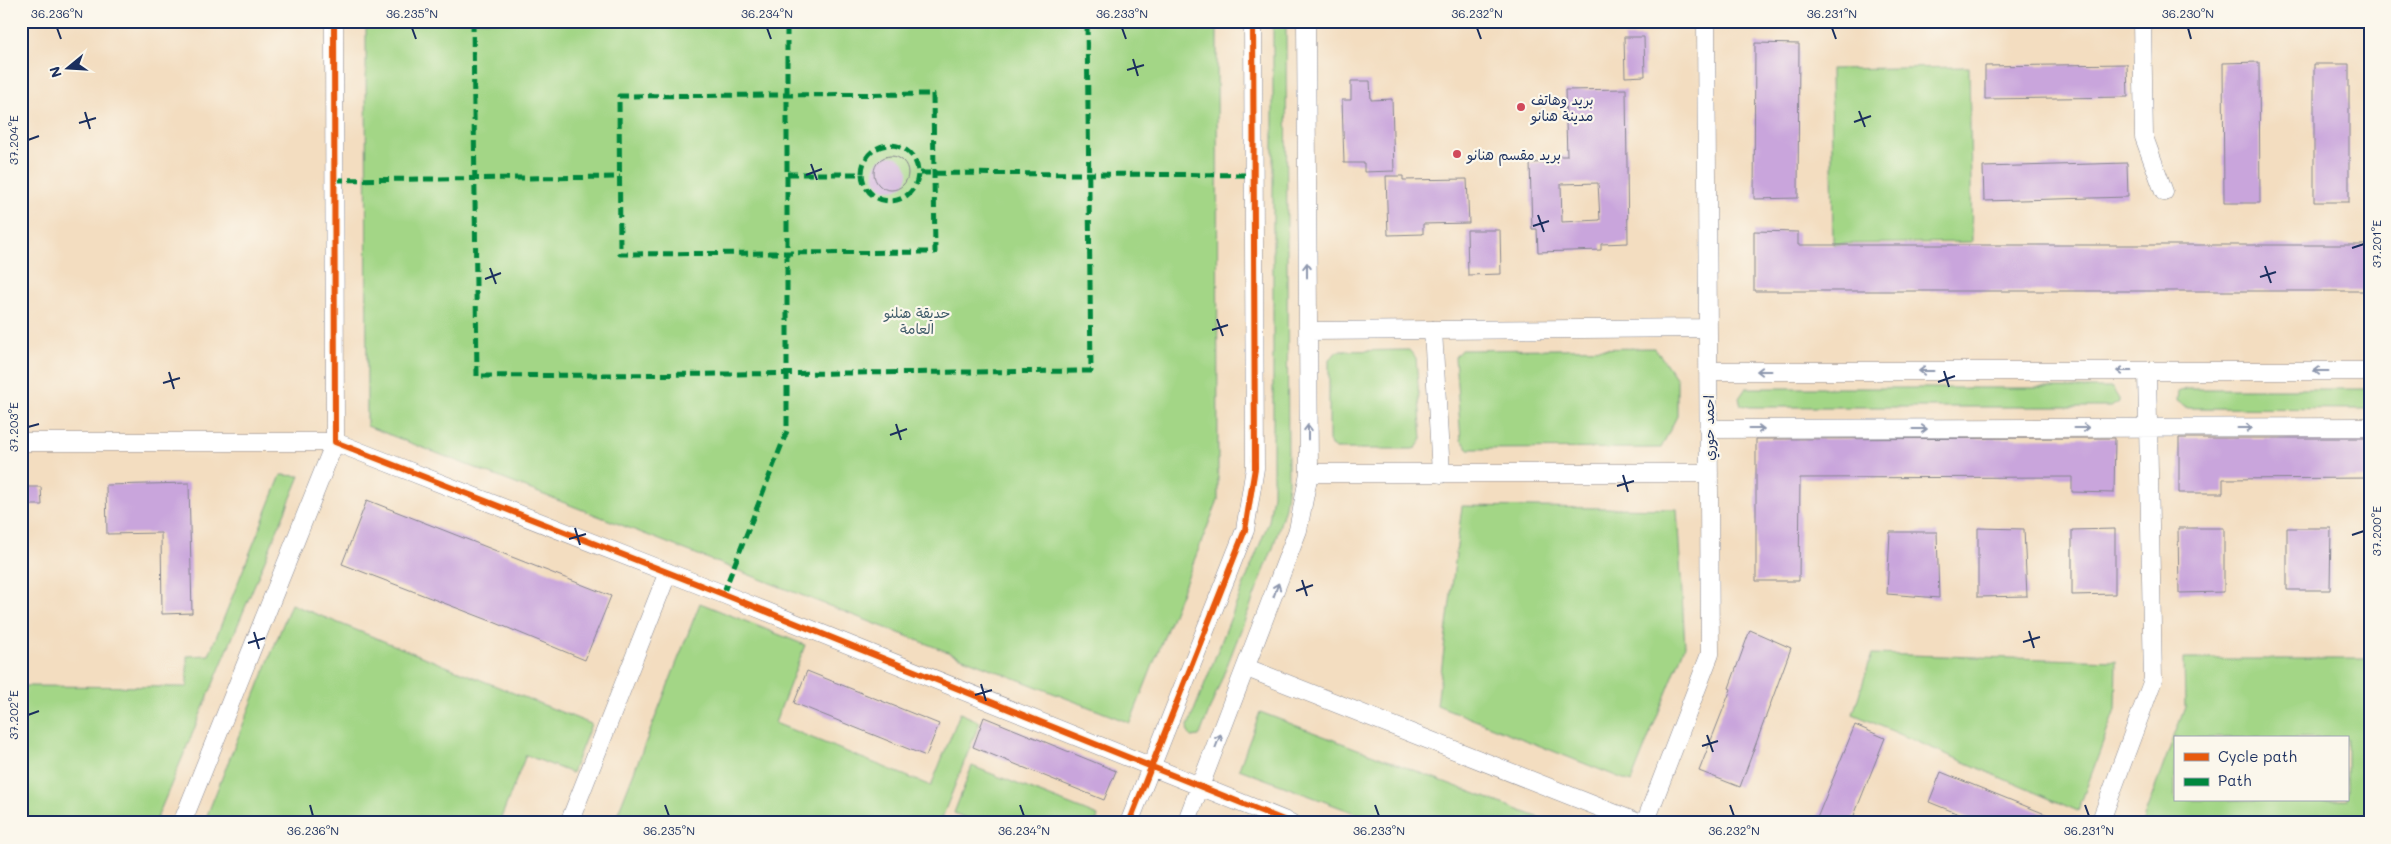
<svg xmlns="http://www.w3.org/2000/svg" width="2391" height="844" font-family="Mali,'Playpen Sans Arabic',sans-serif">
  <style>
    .green { fill: #a3d686; stroke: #5f8272; fill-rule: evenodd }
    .building { fill: #c9a5dc; fill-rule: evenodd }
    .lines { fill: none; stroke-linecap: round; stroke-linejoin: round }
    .street-casing { stroke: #87868f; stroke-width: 19 }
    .street { stroke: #fff; stroke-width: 18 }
    .quiet { stroke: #00873e; stroke-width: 5; stroke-dasharray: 10 5; stroke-linecap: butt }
    .cycleway-casing { stroke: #fbf7ec; stroke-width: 9 }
    .cycleway { stroke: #e8590c; stroke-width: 6 }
    .oneway { stroke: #8d97ae }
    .ticks { fill: none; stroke: #1b2f5e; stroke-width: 2 }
    .poi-dot { fill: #d1495b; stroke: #fbf7ec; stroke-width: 2 }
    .labels { text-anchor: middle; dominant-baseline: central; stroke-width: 4.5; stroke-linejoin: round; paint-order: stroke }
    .poi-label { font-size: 14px; fill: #1b2f5e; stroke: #fbf7ec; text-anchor: start }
    .park-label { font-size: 14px; fill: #3d5968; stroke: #fbf7ec }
    .street-label { font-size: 14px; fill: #1b2f5e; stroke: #fbf7ec }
    .neatline { fill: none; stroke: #1b2f5e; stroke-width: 2 }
    .ticks-label { font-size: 12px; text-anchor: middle; fill: #1b2f5e }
  </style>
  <rect width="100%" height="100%" fill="#fbf7ec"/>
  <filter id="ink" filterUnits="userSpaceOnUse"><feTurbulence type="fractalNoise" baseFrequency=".02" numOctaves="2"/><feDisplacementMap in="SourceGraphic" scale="10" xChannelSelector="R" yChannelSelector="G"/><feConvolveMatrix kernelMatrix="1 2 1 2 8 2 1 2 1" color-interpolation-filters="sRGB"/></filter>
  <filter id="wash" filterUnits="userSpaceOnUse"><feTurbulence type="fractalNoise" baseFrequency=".0096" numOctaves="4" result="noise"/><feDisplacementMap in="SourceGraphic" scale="20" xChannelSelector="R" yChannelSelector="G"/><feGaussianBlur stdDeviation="1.12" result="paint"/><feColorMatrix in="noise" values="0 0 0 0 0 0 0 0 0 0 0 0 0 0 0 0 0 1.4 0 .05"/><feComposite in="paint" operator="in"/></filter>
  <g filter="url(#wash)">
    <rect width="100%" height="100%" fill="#f3ddc0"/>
    <path class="green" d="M366,21h851l1,479 -88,223 -763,-297z
      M1273,21h13l2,462 -3,24 -12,41 -72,184 -2,4 -8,1 -4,-7 1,-4 81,-205 4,-27z
      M1969,67l3,175 -139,2 -2,-175z
      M1655,348l22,31v37l-16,32 -192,1 -8,-9 -6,-83 6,-7z
      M1409,350l7,8 6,81 -6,9 -4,1h-76l-5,-3 -2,-6v-81l9,-8z
      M1746,388h366l7,11v3l-8,5h-362l-8,-2 -2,-7z
      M2186,389h184v20l-182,-1 -11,-7 1,-9z
      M281,475l19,1 -145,347h-134v-137l166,1v-31l22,-1z
      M1462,506l215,3 8,137 -54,136 -194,-77z
      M700,603l105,42 -30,78 156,63 29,-73 20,9 -40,101h-326z
      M291,604l300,120 -19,49 -46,-18 -27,68h-295z
      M1872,654l244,7 -1,49 -37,101 -225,-97z
      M2184,659h186v143l-9,21h-219l43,-116zM2175,738h172v62h-172z
      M1260,712l293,111h-172l-142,-54z
      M972,766l126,50 -2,7h-119l-23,-10z"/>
    <g id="blocks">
      <path class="building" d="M1624,37h20l1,39 -20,1z
        M1755,43l44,1 -1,154 -44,1z
        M2259,62l1,141h-36l-1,-140z
        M2127,64l1,33 -143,2v-33z
        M2314,64h35v138h-35z
        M1351,81h19l1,19 21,-1 2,72 -30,1v-9h-20l-2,-63h9z
        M1626,89l2,154 -27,1v6l-63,2 -1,-23h-5l-2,-66 27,-1 -1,-6h11l-2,-66zM1598,183l2,37 -38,2 -1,-38z
        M874 173a17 17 0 1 1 34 0a17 17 0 1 1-34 0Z
        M2127,163l1,34 -144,4 -1,-34z
        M1386,176h17v4l64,-1 2,44 -46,1v10l-35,1z
        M1467,230h33l1,44 -33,1z
        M1754,231l44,1v13h572v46h-616z
        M2115,438l-1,55 -42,-1v-15l-272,1 -1,103h-43v-142z
        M2179,438h191v40l-147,1v14h-44z
        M189,483l3,130 -30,1 -1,-81 -54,1 -1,-49z
        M21,487h20l1,18h-21z
        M367,500l244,96 -26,64 -89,-37 -154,-59z
        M1978,528l46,1 3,67 -49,1z
        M2178,528h46v64l-45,1z
        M2287,528h44l-1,62h-43z
        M2115,529v65l-43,1v-65z
        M1890,532h47l2,66 -52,-4z
        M1750,630l41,18 -51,139 -41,-16 32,-82 -2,-1z
        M807,671l132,53 -13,32 -132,-53z
        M984,717l132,54 -12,29 -131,-53z
        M1855,725l30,13 -34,85h-36z
        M1941,772l124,50v1h-84l-52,-21z"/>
    </g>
  </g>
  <g filter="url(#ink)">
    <use href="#blocks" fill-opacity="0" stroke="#87868f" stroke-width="1"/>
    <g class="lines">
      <g class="street-casing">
        <path id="street" d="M334,21l1,421 388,152 568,229
          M2142,21l2,116 20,55
          M1433,330l8,144
          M1308,331l400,-3
          M1708,371h662
          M1708,429l662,-2
          M21,442h314l-153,381
          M1309,473h400
          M1247,668l392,155
          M569,823l99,-251
          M1129,823l116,-293 10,-62 -2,-447
          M1186,823l112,-293 11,-57 -3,-452
          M1645,823l65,-169 -4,-633
          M2100,823l53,-143 -6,-309"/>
      </g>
      <use href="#street" class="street"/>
      <path class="quiet" d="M473,21l4,355 614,-5 -4,-350
        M933,94l2,158 -315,2 -1,-158z
        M862 173a28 28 0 1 1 56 0a28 28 0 1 1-56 0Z
        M920,173l334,2
        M787,174h73
        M334,180l286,-3
        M723,594l64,-163v-410"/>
      <g class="cycleway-casing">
        <path id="cycleway" d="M334,21l1,421 388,152 568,229
          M1129,823l116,-293 10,-62 -2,-447"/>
      </g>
      <use href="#cycleway" class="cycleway"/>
    </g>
    <defs><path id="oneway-shaft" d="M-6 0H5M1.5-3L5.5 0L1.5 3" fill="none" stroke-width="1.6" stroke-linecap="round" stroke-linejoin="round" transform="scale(1.25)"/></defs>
    <g class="oneway">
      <use href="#oneway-shaft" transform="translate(1307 270) rotate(-90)"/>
      <use href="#oneway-shaft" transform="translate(1764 371) rotate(180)"/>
      <use href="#oneway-shaft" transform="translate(1926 371) rotate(180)"/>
      <use href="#oneway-shaft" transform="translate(2124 371) rotate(180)"/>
      <use href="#oneway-shaft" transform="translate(2321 371) rotate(180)"/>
      <use href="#oneway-shaft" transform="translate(2082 428)"/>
      <use href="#oneway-shaft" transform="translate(2245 428)"/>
      <use href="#oneway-shaft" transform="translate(1757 429)"/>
      <use href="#oneway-shaft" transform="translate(1920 429)"/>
      <use href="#oneway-shaft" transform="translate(1308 432) rotate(-90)"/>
      <use href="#oneway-shaft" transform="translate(1276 590) rotate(-70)"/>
      <use href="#oneway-shaft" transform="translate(1218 741) rotate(-69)"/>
    </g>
  </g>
  <path class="ticks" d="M57,28l4,11M412,28l4,11M767,28l4,11M1122,28l4,11M1477,28l4,11M1832,28l4,11M2188,28l3,11M1133,59l5,17M1127,70l17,-5M1859,111l6,16M85,112l5,17M1854,122l17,-6M79,123l17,-5M28,140l11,-4M811,164l6,16M806,175l16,-6M1538,215l6,17M1533,226l16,-5M2352,248l12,-4M2265,266l6,17M490,268l6,16M2260,277l16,-5M485,279l16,-6M1217,319l6,17M1212,330l16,-5M1944,371l5,16M169,372l5,17M1938,382l17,-6M163,383l17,-5M896,424l5,16M28,427l11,-3M890,435l17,-6M1623,475l5,17M1617,486l17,-5M575,528l5,17M2352,535l12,-4M569,539l17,-5M1302,580l5,16M1296,591l17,-6M2029,631l5,17M254,632l5,17M2023,642l17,-5M248,643l17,-5M981,684l5,17M975,695l17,-5M28,715l11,-4M1707,735l6,17M1702,746l16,-5M310,805l3,11M665,805l4,11M1020,805l4,11M1375,805l4,11M1730,805l4,11M2085,805l4,11"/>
  <g class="poi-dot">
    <circle cx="1521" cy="107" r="5"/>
    <circle cx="1457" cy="154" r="5"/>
  </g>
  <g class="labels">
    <g class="poi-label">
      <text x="1531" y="99">بريد وهاتف<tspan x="1531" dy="16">مدينة هنانو</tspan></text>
      <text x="1467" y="154">بريد مقسم هنانو</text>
    </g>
    <g class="park-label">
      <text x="917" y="312">حديقة هنلنو<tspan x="917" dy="16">العامة</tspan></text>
    </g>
    <g class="street-label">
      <text transform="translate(1708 428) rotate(-90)">احمد حوري</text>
    </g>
  </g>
  <rect width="2391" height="844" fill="none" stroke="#fbf7ec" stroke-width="55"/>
  <rect x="2174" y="736" width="175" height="65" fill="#fbf7ec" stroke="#a1a7b3"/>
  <rect x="2184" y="753" width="25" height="8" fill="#e8590c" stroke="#a1a7b3"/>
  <text x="2218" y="762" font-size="15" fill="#1b2f5e">Cycle path</text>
  <rect x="2184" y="778" width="25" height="8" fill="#00873e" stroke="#a1a7b3"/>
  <text x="2218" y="786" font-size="15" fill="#1b2f5e">Path</text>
  <g transform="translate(68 68) rotate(252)" stroke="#fbf7ec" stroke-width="4" paint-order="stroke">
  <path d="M0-4L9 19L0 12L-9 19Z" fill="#1b2f5e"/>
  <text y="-8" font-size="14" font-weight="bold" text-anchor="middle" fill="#1b2f5e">N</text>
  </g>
  <rect x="28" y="28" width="2336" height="788" class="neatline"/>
  <g class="ticks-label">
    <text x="57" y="18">36.236°N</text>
    <text x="412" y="18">36.235°N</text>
    <text x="767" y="18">36.234°N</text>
    <text x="1122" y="18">36.233°N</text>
    <text x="1477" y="18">36.232°N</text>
    <text x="1832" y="18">36.231°N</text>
    <text x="2188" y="18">36.230°N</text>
    <text transform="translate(14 140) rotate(-90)" y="4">37.204°E</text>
    <text transform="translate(2377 244) rotate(-90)" y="4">37.201°E</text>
    <text transform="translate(14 427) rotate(-90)" y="4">37.203°E</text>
    <text transform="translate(2377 531) rotate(-90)" y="4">37.200°E</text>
    <text transform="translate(14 715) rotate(-90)" y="4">37.202°E</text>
    <text x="313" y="835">36.236°N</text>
    <text x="669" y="835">36.235°N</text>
    <text x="1024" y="835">36.234°N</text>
    <text x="1379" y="835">36.233°N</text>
    <text x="1734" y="835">36.232°N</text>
    <text x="2089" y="835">36.231°N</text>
  </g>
</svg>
